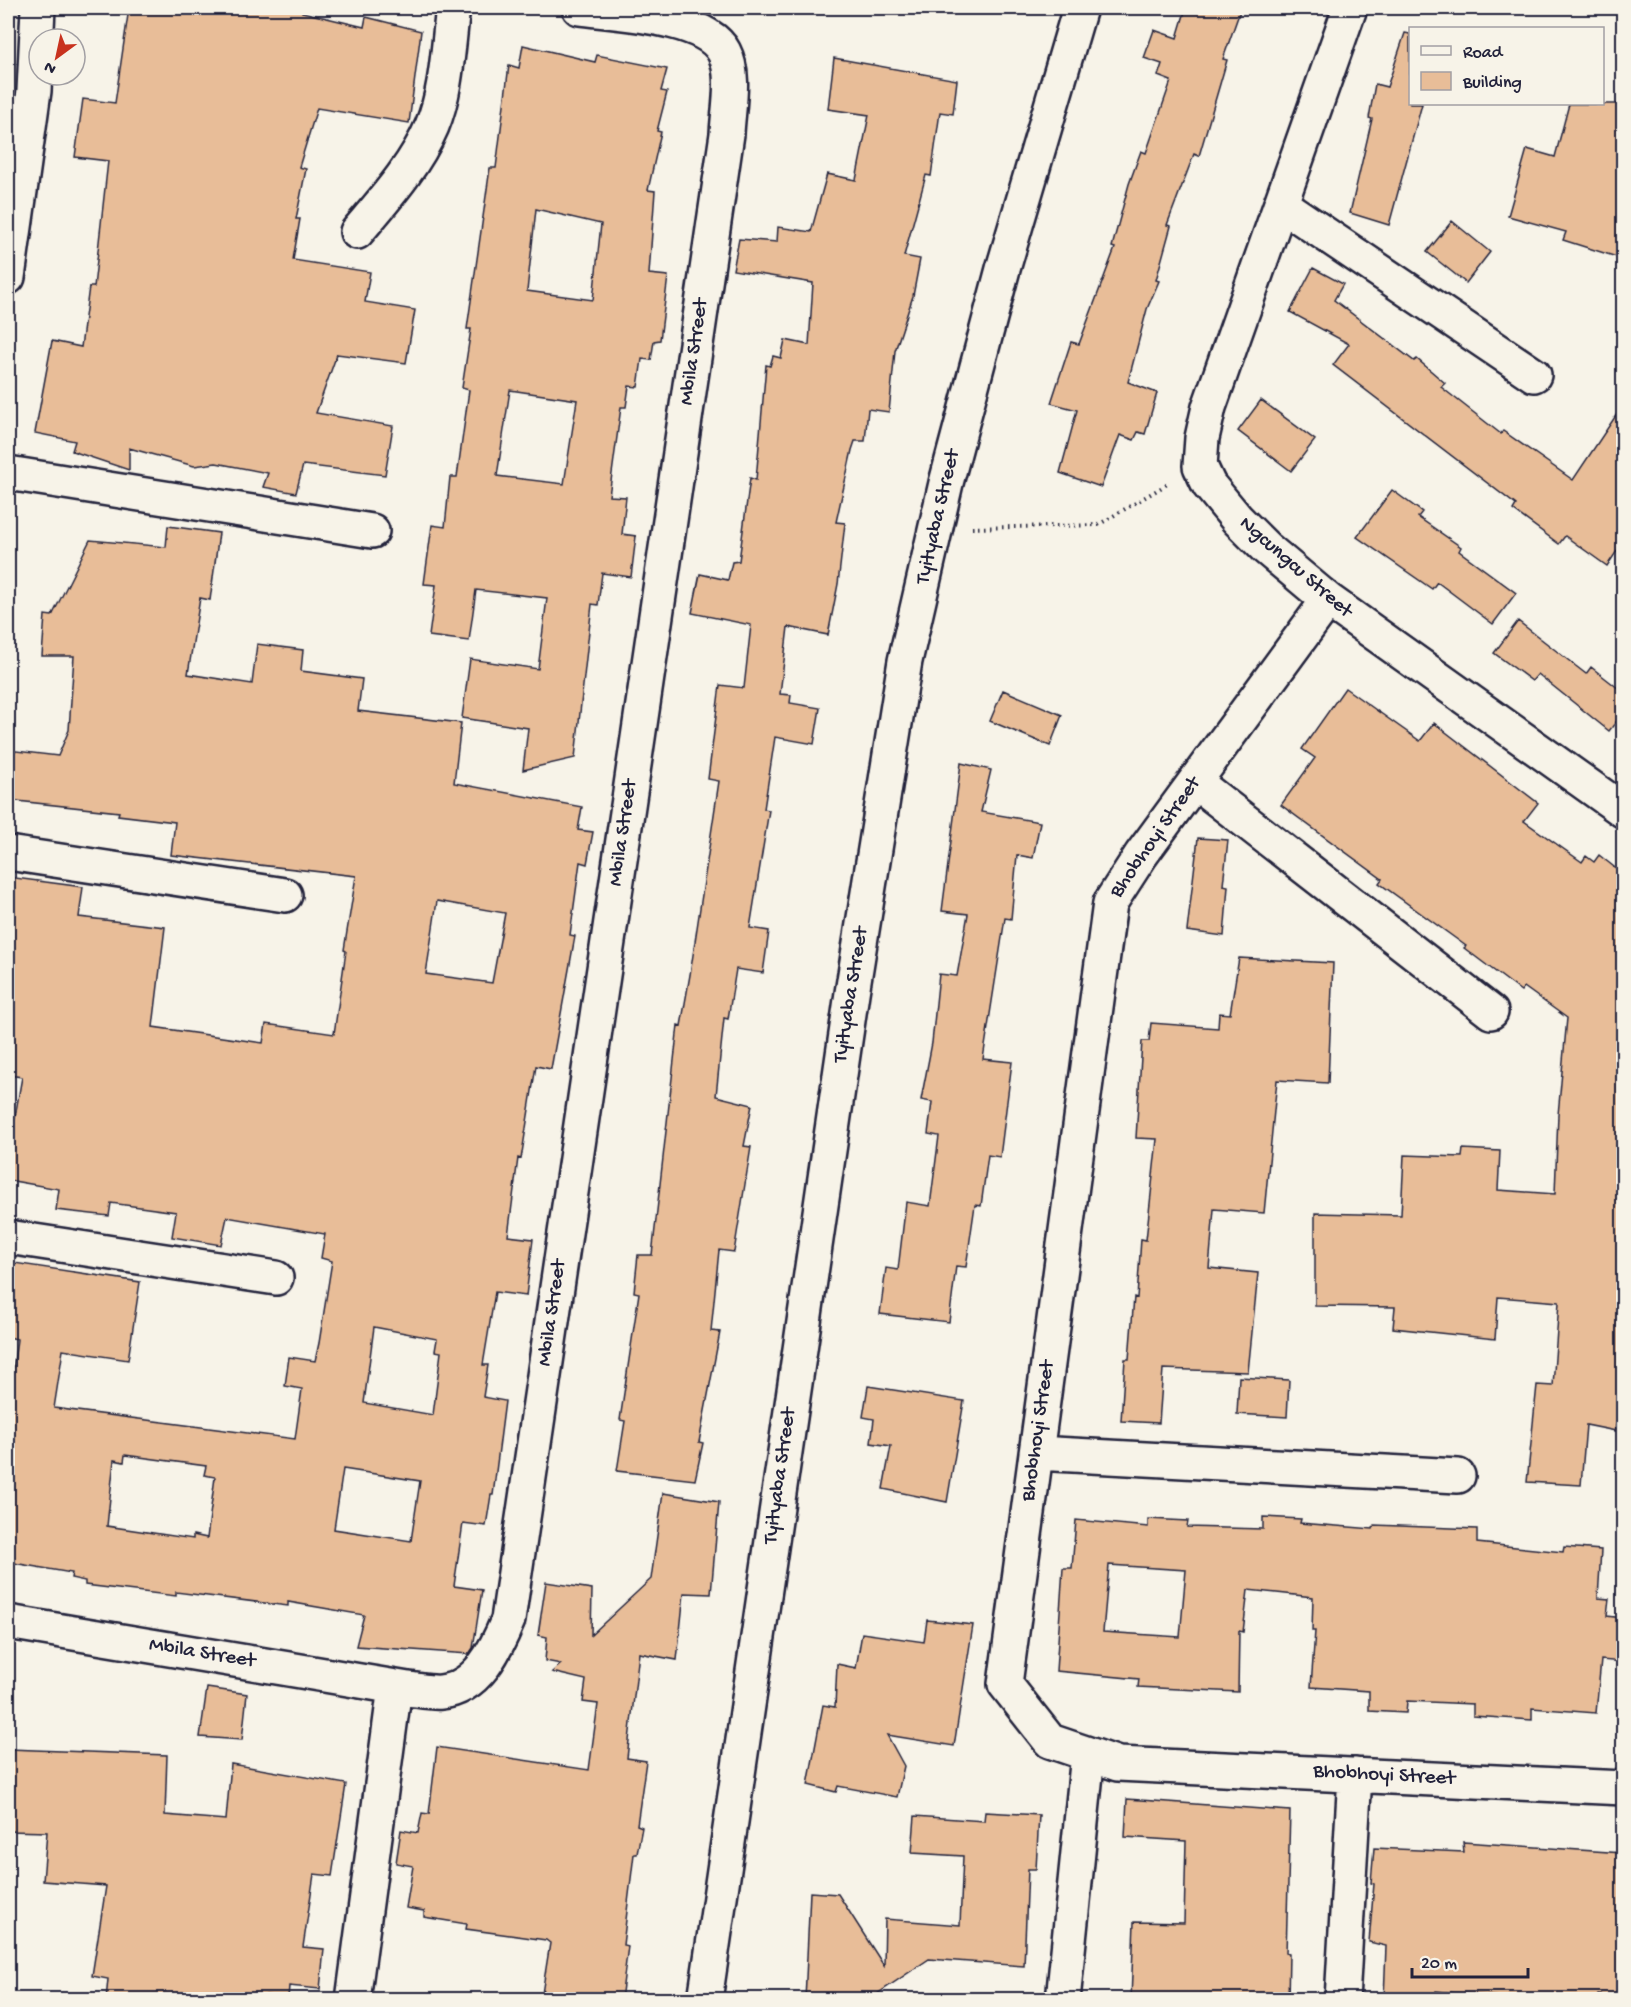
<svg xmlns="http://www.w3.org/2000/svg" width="1631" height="2007" font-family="'Gochi Hand',sans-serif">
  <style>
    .building { fill: #e8bd98; stroke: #22223b; stroke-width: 1.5; fill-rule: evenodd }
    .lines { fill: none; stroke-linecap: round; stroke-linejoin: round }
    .minor-casing { stroke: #22223b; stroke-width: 38 }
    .path { stroke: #22223b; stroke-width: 4; stroke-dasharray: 1.5 4.5; stroke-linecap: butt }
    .minor { stroke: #f7f3e8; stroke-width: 33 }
    .labels { text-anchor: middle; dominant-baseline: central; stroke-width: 4.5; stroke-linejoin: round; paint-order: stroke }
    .street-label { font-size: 21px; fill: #22223b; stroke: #f7f3e8 }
  </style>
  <rect width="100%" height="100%" fill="#f7f3e8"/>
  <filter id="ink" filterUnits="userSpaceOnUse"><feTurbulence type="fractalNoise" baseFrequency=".0167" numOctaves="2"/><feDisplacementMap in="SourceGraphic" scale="12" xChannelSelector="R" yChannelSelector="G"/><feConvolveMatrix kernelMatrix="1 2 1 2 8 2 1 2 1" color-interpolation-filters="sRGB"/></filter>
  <g filter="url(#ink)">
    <path class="building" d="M129,8h174l-1,4 62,15 2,-10 55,14 -12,92 -92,-15 -18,59 7,2 -10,50h4l-7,41 77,12 -5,30 50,8 -9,53 -69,-9 -21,59 77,13 -8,49 -82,-10 -7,28 -33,-6 5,-14 -52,-10 -22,3 -65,-18v22l-57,-19 3,-10 -40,-8 17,-92 29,6 8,-60h5l14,-126 -33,-4 8,-58 32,4z
      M1186,8h55l-18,51 4,1 -28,96 -5,-2 -27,71 4,1 -15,54 3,1 -12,28 -19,73 29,11 -12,41 -7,-2 -4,8 -14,-5 -19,52 -41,-14 17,-63 -26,-7 20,-61 8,2 36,-96 -3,-1 17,-63 12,-33 5,2 25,-72 -13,-5 4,-12 -18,-6 10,-28 23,8z
      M1405,33l5,1v70h12l-33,121 -39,-12 22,-94 -3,-1 6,-34 12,3z
      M523,45l72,17 2,-7 70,14 -6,22 6,1 -10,39 4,1 -13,58 7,1 -6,83 19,2 -8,64 -6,1 -3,19 -9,-1 -4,28 -9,-1 -3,21h-5l-12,89 17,1 -4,37 14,2 -5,41 -29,-4 -4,32 -6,-1 -17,154 -52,12 5,-42 -66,-10 8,-59 68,10 9,-71 -71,-8 -7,51 -40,-5 7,-51 -12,-1 8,-59 13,2 5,-50h7l12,-87 -7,-2 9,-59h-4l23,-161h6l13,-103 10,3zM536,209l65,15 -8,76 -66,-9zM510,390l67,10 -13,84 -67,-8z
      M834,58l123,22 -4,34 -13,-2 -9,64 -5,-1 -22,81 16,3 -7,37 -18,55 -6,61 -21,-3 -3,32h-10l-3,9 -16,72 9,1 -7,61 -10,51 -40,-8 -8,67 11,1 -1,8 30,5 -6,36 -39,-7 -11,72 5,1 -19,118 19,3 -6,42 -27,-4 -8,50 -4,-1 -8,78 36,9 -8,41 7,1 -17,105 -15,-2 -8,81 9,1 -21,110 4,1 -8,37 -78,-9 8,-50 -5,-1 19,-127 -5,-1 4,-37h14l26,-230 3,1 9,-51 29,-194 -11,-2 12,-94 24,3 7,-63 -59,-12 8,-39 28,6 4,-18 7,-1 11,-83 6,2 10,-115 4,1 3,-10 8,2 4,-18 24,5 4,-62 -80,-13 6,-31 38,3 1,-15 33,5 16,-58 29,6 13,-65 -41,-6z
      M1569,104h54v155l-60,-19 3,-8 -58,-16 19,-67 28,8z
      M1452,221l38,31 -24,31 -39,-31z
      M1313,268l30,16 -9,16 80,61 3,-2 28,24 -4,4 60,47 2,-3 70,49 50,-75v137l-16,24 -42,-30 -6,8 -46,-34 3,-5 -183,-140 16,-21 -59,-32z
      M1261,400l54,40 -24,31 -53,-40z
      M1392,490l30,22 -4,5 43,30 -2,4 57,42 -23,31 -56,-42 -5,7 -75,-52z
      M168,526l51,7 -9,67 -10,-2 -12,76 64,10 5,-40 46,6 -2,21 61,8 -4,32 103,12 -7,60 128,24 -4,23 15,2 -6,32 -7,-2 -10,73 5,1 -24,133 -15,-3 -15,93 -3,-1 -10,78 25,3 -7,57 -31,-4 -12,73h5l-5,32 22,4 -12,94h-2l-5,31 -23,-3 -9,63 28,4 -9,58 -4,6 -113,-8 8,-31 -76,-13v4l-112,-14v4l-91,-11v-4l-14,-3 1,-5 -64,-11v-152l9,-71 -9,-2v-75l132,20 -12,78 -65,-10 -9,58 241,31 7,-50 -17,-3 4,-29 26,4 4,-18 13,-82 -11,-3 4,-24 -98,-17 -6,28 -49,-8 4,-25 -65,-9 -2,13 -53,-6 3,-21 -51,-9v-24l14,-79 -14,-2v-198l75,10 -4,30 86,10 -12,100 110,16 3,-19 68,10 12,-83 -2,-1 12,-74 -185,-21 4,-33 -57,-7 1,-3 -111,-12v-50l50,6 11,-26 5,-74h-32l3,-41 7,1 38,-76 76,7zM437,901l68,12 -13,70 -66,-9zM374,1327l63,12 -2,12 6,1 -8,63 -69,-12zM125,1455l81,11 -2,9 11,2 -8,61 -14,-3v4l-86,-13 7,-66 10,2zM343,1469l77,12 -9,60 -77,-12z
      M1518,621l68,53 5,-7 32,25v21l-14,18 -71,-57 -6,7 -38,-28z
      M1345,688l75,53 14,-18 104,80 -14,18 58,41 4,-6 8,6 5,-7 24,19v515h-4l-3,42 -30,-6 -5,60 -54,-3 10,-97 16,1 6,-84 -61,-5 -3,42 -102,-11 2,-21 -80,-1v-93l86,2 3,-60 58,2 1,-8 37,2 -2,39 57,4 3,-79 9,-97 -43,-31 -3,4 -57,-43 2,-2 -87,-63 3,-4 -101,-74 34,-47 -13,-9z
      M1003,690l59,25 -12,31 -60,-25z
      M961,763l30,7 -10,42 59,10 -7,36 -16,-3 -6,64 -6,-1 -22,141 29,3 -12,95 -12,-2 -7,51 -6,-1 -9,62 -10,-1 -7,56 -69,-8 6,-46 12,2 8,-68 24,4 9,-70 -11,-2 4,-32 -11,-2 11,-57 7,-69 18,2 11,-62 -26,-3z
      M1198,838l30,2 -5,45 5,1 -4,50 -37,-5z
      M1239,958l94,5 -5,120 -51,-3 -13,133 -50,-4 -5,59 49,5 -10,99 -85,-3 -4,54 -38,-2 4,-62h4l5,-62 3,1 4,-59 5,1 11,-101 -21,-1 6,-97h7l2,-18 67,5 1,-15 11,1z
      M1239,1377l50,3 -2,37 -50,-3z
      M868,1386l96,15 -17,101 -64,-13 8,-43 -20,-3 3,-24 -11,-2z
      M663,1493l56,9 -8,92 -27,-1 -7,67 -38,-7 -12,105 19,3 -9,64 5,2 -5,27h-3l-6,49 -5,42 5,1 -7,54h-80l9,-57 -4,-3 -80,-11 1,-5 -43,-7v-6l-18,-3 7,-42 -17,-3 5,-33 17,3 4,-20 7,1 8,-67 152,23 9,-66 -15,-2 3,-22 -34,-8 9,-8 -16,-3 2,-24 -9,-2 8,-53 46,7 -1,46 60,-56z
      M1263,1517l38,2 -1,4 73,6 1,-4 103,4v14l86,9 1,-5 37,3 -3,48 11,1 -2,17 16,2v44l-22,-2 -5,53 -64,-5v12l-59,-4v-12l-66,-3 -1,12 -37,-2v-20l-58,-4 4,-56h-3l1,-34 -65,-7 -5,42 -4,-1 -1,61 -100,-5 1,-8 -83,-8 7,-103h9l4,-48 72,7v-8l40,2 -1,6 76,2zM1109,1565l77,5 -6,67 -77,-5z
      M927,1620l46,5 -19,121 -67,-11 17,31 -7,31 -59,-11 -2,6 -28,-7 15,-80 12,2 2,-43 19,4 6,-35 62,9z
      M207,1688l40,6 -5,46 -42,-3z
      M8,1749l159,6 -2,60 61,5 5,-56 115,20 -14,92 -18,-2 -11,73 21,2 -4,40 -31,-3 -1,12 -22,-3v5h-160l2,-21 -16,-3 14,-90 -63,-5 4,-49 -39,-1z
      M1127,1799l163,12 -4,142 3,1 -1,46h-157l3,-78 50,1 2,-82 -61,-4z
      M985,1812l54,3 -3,54h-8l-4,97 -95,-7 -61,41h-63l5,-108 28,2 46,72 1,-47 75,6 3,-69 -51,-3 3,-37 69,5z
      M1463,1842l160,11v144l-25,-2 -1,5h-63l-98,-9v9h-52l2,-54 -17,-4 5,-58 -3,-1 3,-35 90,4z"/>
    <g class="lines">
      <g class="minor-casing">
        <path id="minor" d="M1350,8l-141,399 -7,31 -2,28 9,19 28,34 29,29 62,52 296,211
          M1282,205l252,170
          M357,232c27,-32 58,-66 75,-106 15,-36 16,-80 21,-118
          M8,277l26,-186 4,-83
          M8,473l364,58
          M1328,600l-187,255 -31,48 -105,781 45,57 68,23 506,24
          M1195,782l296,230
          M8,853l277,42
          M8,1237l268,41
          M1036,1453l422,23
          M8,1622l400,67c10,1 23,4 33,3 37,-4 55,-43 67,-72l219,-1486c1,-25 9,-59 -3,-82 -18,-36 -108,-39 -145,-44
          M353,2000l42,-313
          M705,2000l147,-1007 53,-332 41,-178 57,-214 77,-261
          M1063,2000l25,-246
          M1342,2000l13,-225"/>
      </g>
      <path class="path" d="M972,528l126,-3 71,-42"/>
      <use href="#minor" class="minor"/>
    </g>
  </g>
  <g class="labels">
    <g class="street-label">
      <text transform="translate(695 352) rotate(-82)">Mbila Street</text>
      <text transform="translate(939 517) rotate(-77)">Tyityaba Street</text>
      <text transform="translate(1295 568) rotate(41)">Ngcungcu Street</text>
      <text transform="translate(624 833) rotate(-82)">Mbila Street</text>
      <text transform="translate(1156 838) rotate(-55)">Bhobhoyi Street</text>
      <text transform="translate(852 995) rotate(-81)">Tyityaba Street</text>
      <text transform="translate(553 1313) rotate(-82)">Mbila Street</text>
      <text transform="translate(1039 1431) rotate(-82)">Bhobhoyi Street</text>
      <text transform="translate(781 1476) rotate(-82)">Tyityaba Street</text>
      <text transform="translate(202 1654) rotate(9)">Mbila Street</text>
      <text transform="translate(1384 1776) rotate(3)">Bhobhoyi Street</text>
    </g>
  </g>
  <rect width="1631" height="2007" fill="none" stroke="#f7f3e8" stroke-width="30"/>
  <rect x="15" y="15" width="1601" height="1977" fill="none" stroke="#22223b" stroke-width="2" filter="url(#ink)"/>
  <rect x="1409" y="27" width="195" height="78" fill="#f7f3e8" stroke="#a29fa3" stroke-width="1.5"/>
  <rect x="1421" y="46" width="30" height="9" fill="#f7f3e8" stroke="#a29fa3" stroke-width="1.5"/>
  <text x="1463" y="57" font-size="18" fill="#22223b">Road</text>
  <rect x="1421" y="72" width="30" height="18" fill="#e8bd98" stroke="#a29fa3" stroke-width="1.5"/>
  <text x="1463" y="87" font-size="18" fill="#22223b">Building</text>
  <g transform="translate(57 57) rotate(213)"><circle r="28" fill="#f7f3e8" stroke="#a29fa3" stroke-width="1.5"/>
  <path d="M0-4.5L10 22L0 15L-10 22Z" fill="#c8321e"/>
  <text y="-9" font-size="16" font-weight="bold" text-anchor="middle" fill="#22223b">N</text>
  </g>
  <path d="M1412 1968v9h116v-9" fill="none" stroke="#22223b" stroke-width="3"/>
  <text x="1421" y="1968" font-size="18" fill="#22223b" stroke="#f7f3e8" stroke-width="4.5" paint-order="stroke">20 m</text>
</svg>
